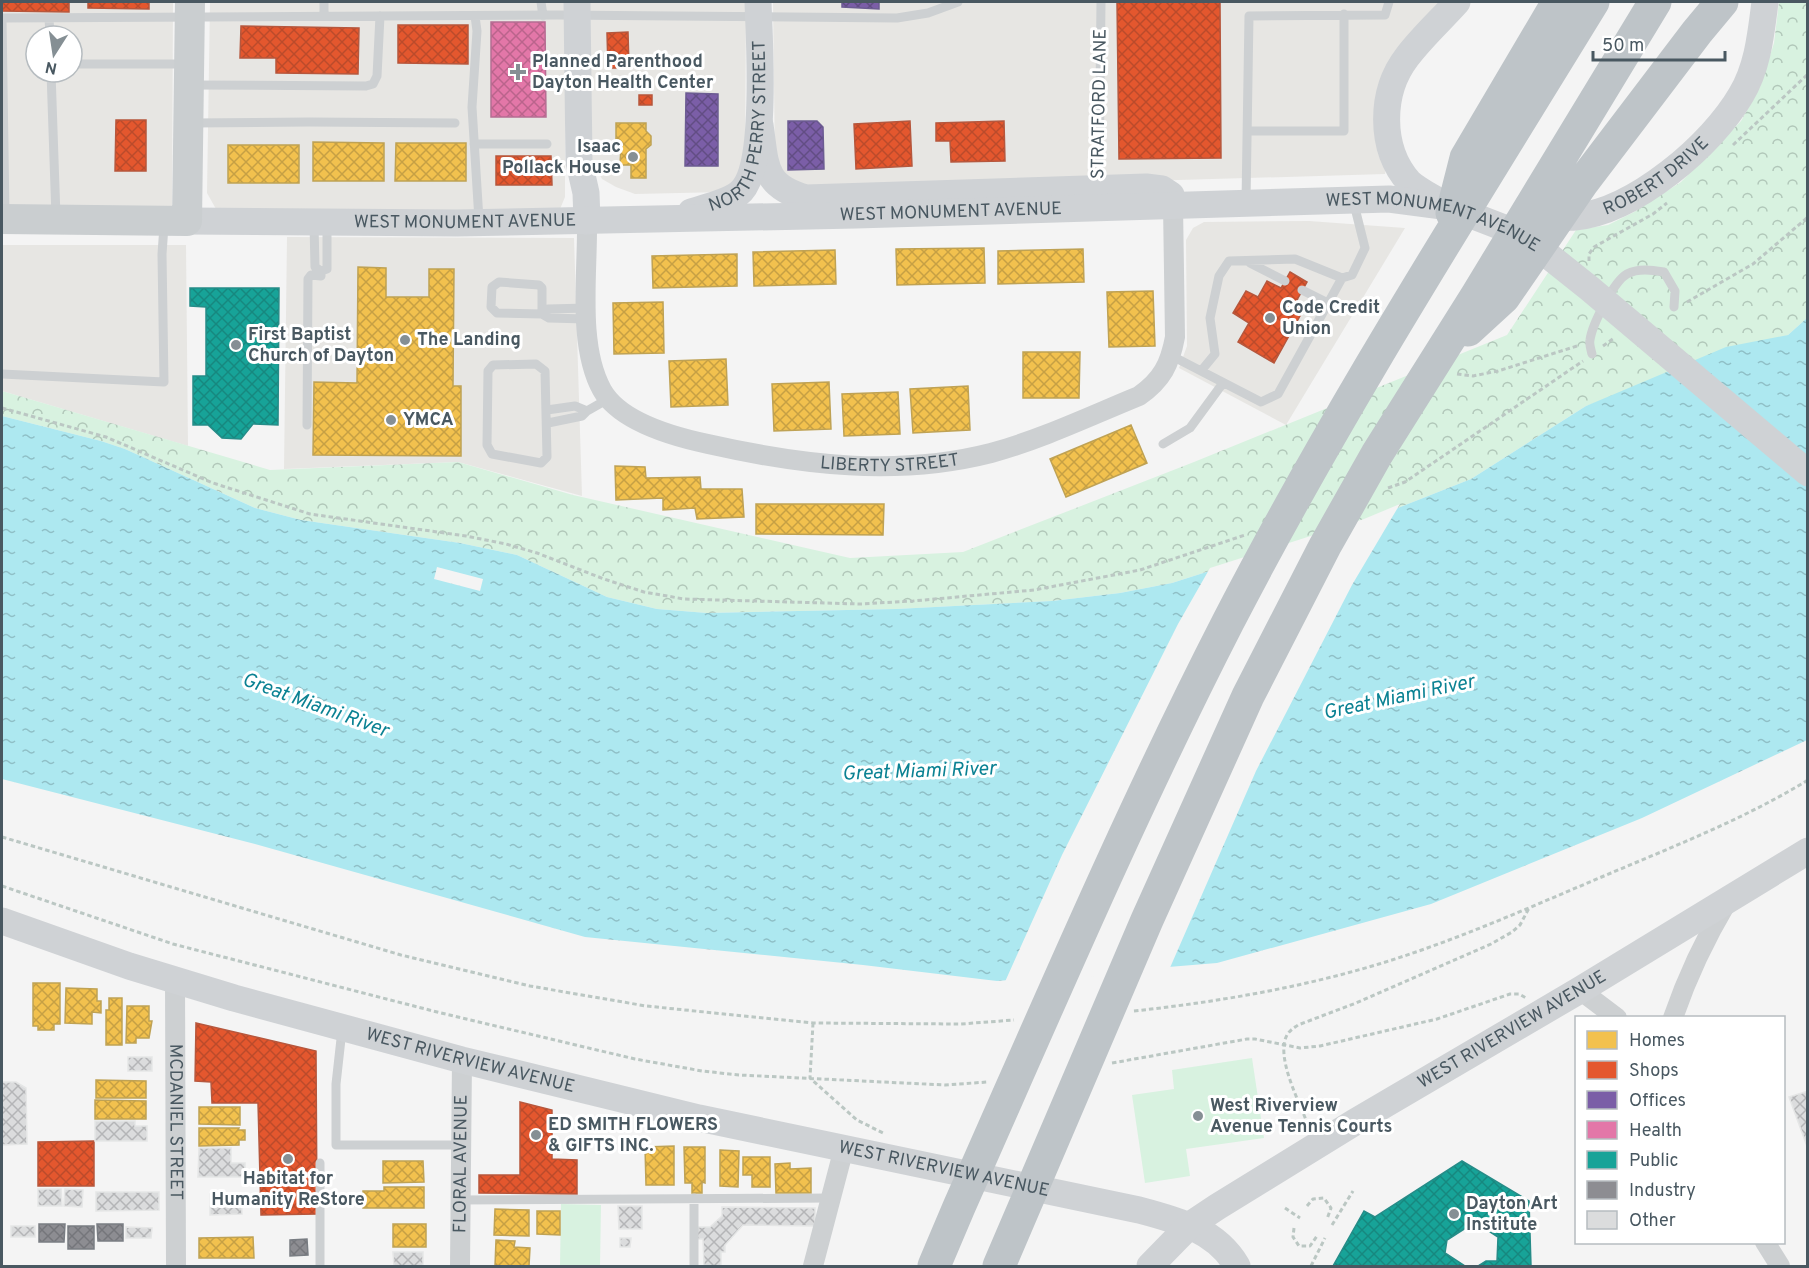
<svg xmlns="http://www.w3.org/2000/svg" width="1809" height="1268" font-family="Overpass,sans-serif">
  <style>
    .commercial { fill: #e7e6e3; fill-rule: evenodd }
    .green { fill: #d8f2e0 }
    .park { fill: url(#park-crowns) }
    .water { fill: url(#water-ripples) }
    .pier { fill: #f4f4f4 }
    .homes { fill: url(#homes-cross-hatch); stroke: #bfa254; stroke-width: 1.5 }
    .shops { fill: url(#shops-cross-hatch); stroke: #b6573d; stroke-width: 1.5 }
    .offices { fill: url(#offices-cross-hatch); stroke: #6c5c92; stroke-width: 1.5 }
    .health { fill: url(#health-cross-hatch); stroke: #b56e93; stroke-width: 1.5 }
    .public { fill: url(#public-cross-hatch); stroke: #268c88; stroke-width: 1.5 }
    .industry { fill: url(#industry-cross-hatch); stroke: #797d83; stroke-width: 1.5 }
    .building { fill: url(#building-cross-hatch); stroke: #e5e6e6; stroke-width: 1.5 }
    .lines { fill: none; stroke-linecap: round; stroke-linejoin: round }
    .path { stroke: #bbc7c3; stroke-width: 3; stroke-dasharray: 4.5 3; stroke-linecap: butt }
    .lane { stroke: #cdd0d2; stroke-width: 9 }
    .street { stroke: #cdd0d2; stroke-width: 20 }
    .secondary { stroke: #cfd2d5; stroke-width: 27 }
    .primary { stroke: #caced0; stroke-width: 30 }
    .highway { stroke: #bec4c8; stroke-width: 33 }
    .poi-dot { fill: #858f94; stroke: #fff; stroke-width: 2 }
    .labels { text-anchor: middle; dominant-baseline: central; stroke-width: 6; stroke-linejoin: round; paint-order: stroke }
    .poi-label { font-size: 18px; font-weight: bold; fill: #495861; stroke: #fff; text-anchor: start }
    .street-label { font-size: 18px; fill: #495861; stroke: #fff }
    .water-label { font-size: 20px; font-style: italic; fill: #0b8293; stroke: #fff }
  </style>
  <defs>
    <pattern id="park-crowns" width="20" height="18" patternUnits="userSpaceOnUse" patternTransform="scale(1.5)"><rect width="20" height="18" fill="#d8f2e0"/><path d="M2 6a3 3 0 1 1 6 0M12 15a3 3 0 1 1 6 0" fill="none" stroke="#b1c7b9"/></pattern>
    <pattern id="water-ripples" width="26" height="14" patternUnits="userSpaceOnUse" patternTransform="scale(1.5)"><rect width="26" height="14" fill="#ade8f0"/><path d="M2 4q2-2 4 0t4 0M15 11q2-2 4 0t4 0" fill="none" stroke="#8fbfc6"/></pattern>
    <pattern id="homes-cross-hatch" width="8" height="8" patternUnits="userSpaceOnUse" patternTransform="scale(1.5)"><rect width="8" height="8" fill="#f2c14e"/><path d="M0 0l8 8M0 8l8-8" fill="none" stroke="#c6a044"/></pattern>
    <pattern id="shops-cross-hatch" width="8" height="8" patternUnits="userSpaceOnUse" patternTransform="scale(1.5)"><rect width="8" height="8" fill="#e4572e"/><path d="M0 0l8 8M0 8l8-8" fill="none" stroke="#bb4b2b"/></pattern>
    <pattern id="offices-cross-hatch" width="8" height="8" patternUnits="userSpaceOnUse" patternTransform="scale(1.5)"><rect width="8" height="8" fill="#7b5ea7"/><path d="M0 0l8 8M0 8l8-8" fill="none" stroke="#624d84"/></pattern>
    <pattern id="health-cross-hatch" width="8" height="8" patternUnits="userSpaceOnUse" patternTransform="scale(1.5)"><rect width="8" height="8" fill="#e377a8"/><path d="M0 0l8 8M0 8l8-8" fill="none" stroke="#ba648c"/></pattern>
    <pattern id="public-cross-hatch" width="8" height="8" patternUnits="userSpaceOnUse" patternTransform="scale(1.5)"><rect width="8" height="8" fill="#17a398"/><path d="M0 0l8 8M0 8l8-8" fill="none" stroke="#17887f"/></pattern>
    <pattern id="industry-cross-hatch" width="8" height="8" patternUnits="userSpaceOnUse" patternTransform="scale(1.5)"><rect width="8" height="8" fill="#8d8d92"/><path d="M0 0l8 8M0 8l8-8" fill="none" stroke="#75767b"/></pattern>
    <pattern id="building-cross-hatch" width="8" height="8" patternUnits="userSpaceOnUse" patternTransform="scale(1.5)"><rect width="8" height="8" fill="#dbdcdd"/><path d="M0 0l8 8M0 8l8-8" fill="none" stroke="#b4b5b7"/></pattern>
  </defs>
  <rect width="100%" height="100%" fill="#f4f4f4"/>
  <path class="commercial" d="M2,2h171l-1,204 -170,1zM36,36h36v36h-36z
    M210,2h355v195l-5,12 -329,4 -15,-4 -9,-16z
    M590,2h156l-1,171 -21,19 -89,2 -19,-7 -14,-8 -10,-19z
    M773,2h675l-35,34 -28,138 -578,17 -32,-26z
    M1309,221l96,7 -119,197 -107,-57 8,-22 -1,-106 7,-12 11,-6z
    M287,237l287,1 8,258 -124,-34 -174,7z
    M2,245h184l2,201 -186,-55z"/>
  <path class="green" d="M1252,1058l12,80 -78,11 4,27 -45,7 -13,-88 42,-6 -2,-19z
    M561,1204l40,1 -1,61h-40z"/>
  <path class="park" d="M1779,2h28v316l-19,17 -202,71 -115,73 -106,42 -193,62 -52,10 -68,8 -156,8 -189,4 -50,-4 -50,-12 -90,-42 -57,-12 -159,-23 -46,-12 -130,-59 -24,-8 -99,-25v-25l268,79 188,-8 115,33 277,63 113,-6 231,-90 313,-127 69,-105 32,-5 26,-13 47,-30 60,-61 19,-34 14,-44z"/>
  <path class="water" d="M1807,318v422l-165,78 -211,86 -214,59 -220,18 -134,-16 -278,-28 -330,-93 -253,-65v-363l99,25 24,8 130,59 46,12 159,23 57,12 90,42 50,12 50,4 189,-4 156,-8 68,-8 52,-10 193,-62 106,-42 115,-73 140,-59 62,-12z"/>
  <path class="pier" d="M1400,504l-48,81 -96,186 -87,199 -165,14 58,-129 116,-231 32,-56 154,-49z
    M437,567l46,12 -3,12 -46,-12z"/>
  <path class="homes" d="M616,123h30v8l5,5v9l-5,4v29h-15v-13h-11l1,-18h-5z
    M313,142l71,1v38h-71z
    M396,143h70v38h-71z
    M228,145h71v38h-71z
    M984,248l1,35 -88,2 -1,-36z
    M1083,249l1,33 -86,2v-33z
    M835,250l1,34 -82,2 -1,-34z
    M737,254v32l-84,2 -1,-32z
    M358,267l28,1v29h43v-28h25l-1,117h8v70l-148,-1 1,-73 43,1z
    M1153,291l2,55 -46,1 -2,-55z
    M663,302l1,51 -50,1 -1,-51z
    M1023,352h57l-1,46h-56z
    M726,359l2,46 -57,2 -2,-46z
    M829,382l2,47 -57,2 -2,-47z
    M968,386l2,44 -57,3 -3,-44z
    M898,392l2,42 -56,2 -2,-42z
    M1131,425l16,38 -81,34 -16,-38z
    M615,466l30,1 1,11 54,-1 1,12h41l2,28 -47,2 -2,-11 -32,2v-12l-47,2z
    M756,504h128l-1,31 -127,-1z
    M33,983h27v41h-6v6h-16v-4h-5z
    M66,988l31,1v12h4v12l-9,-1v12l-27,-1z
    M109,998h13v47h-16v-35h3z
    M127,1006h22v15h3l-3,17h-13v5h-10z
    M96,1080l50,1v17h-50z
    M95,1100l51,1v18h-51z
    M199,1107h41v18l-41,-1z
    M199,1128h40l-1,2h7v10h-6v5l-40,1z
    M674,1146v39h-28l-1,-38z
    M684,1147h21v36l-3,-1v11h-10v-10h-7z
    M720,1150l19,1 -1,36 -18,-1z
    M743,1157h27v30h-18v-12h-9z
    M383,1161h40l1,21 -41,1z
    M790,1163v6l21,-1v25h-35l-1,-29z
    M384,1187h40v21h-61v-17h21z
    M495,1209l34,1v26l-35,-1z
    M537,1211h23v24l-23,-1z
    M393,1224h33v23h-33z
    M253,1237l1,21h-55v-20z
    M496,1240l19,1 -1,6 16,1 -1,18h-34z"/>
  <path class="shops" d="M2,2h67v10l-67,-1z
    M88,2h61v7l-61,-1z
    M1117,2h103l1,156 -102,1z
    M398,25h70v39l-70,-1z
    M241,26l118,2 -1,46 -82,-1v-15h-36z
    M628,32l1,36h-21l-1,-35z
    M639,95h13v10h-13z
    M116,120h30v51h-31z
    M910,121l2,45 -56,3 -2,-45z
    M1004,121l1,40 -54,1 -1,-21h-14v-18z
    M496,156h55l1,29h-56z
    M1290,272l17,10 -10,18 9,5 -32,58 -36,-21 11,-19 -16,-10 13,-22 12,6 9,-16 14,7z
    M196,1023l120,28 1,163 -56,1 -3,-112h-46l-1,-21 -16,-1z
    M520,1102l32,8v49l25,1v34l-98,-1v-18h41z
    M94,1141v45h-56v-44z"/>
  <path class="offices" d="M842,2h37v7l-37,-2z
    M686,93l32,1v72h-33z
    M788,121h29l6,6 1,42 -36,1z"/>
  <path class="health" d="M491,22h54l1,95h-55z"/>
  <path class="public" d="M190,288h89l-1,137 -25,-1 -12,15 -19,-1 -14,-13h-15v-49h13v-69l-16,-1z
    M1462,1161l67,40 2,65h-53l8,-5h11l1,-24 -23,-15 -28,18 -2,13 20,13h-132l31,-55 11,6z"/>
  <path class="industry" d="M39,1224h26l-1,18h-25z
    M97,1224h26v17h-25z
    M68,1226h26v23h-26z
    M307,1239l1,16 -18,1v-16z"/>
  <path class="building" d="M128,1057h24v14h-24z
    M2,1082h14l10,6 1,56 -25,1z
    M1808,1091v58l-19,-52z
    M95,1121h40v5h12v15h-52z
    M199,1148h32v15h14v14h-47z
    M38,1189h23l1,17h-24z
    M65,1189l18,1 -1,17 -18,-1z
    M96,1192h63v18l-63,1z
    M241,1193l1,21 -32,1v-21z
    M618,1206h24v23h-23z
    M722,1207l93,1v18l-72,-1 -18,20v7h-4v14h-17l-1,-27h-7v-12h14l12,-11z
    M11,1226h24v11h-24z
    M126,1227l26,1 -1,10h-25z
    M620,1238h11l-1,9h-10z
    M393,1252h30v14h-29z"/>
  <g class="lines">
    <path class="path" d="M1733,145l75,-71
      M1589,261v-7l5,-7 59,-33 14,-11
      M1687,302l66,-38 55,-47
      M1603,346l11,-8
      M1457,374l16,2 25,-5 79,-25
      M2,408l104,29 107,46 97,31 156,22 40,8 31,9 67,26 40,13 40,7 176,5 53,-3 121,-11 106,-20 105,-35
      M1388,488l17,-6 178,-121
      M2,837l399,118 129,31 116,20 167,17 148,1 53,-4
      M2,886l171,58 268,69 194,46 67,12 37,4 206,10 42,-3
      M1134,1011c83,-9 165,-23 245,-47 79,-24 156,-59 232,-91 66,-28 135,-55 197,-93
      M813,1023l-3,55 47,42 28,14
      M1112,1063l135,-24h8l45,9 20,-2 117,-27 73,-25h9l7,4
      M1308,1125c-8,-22 -33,-68 -21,-90 3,-5 7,-7 11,-10l58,-22 135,-59 21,-12 8,-7 9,-17
      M1307,1206l6,-7 11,-1 7,10 -4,11
      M1285,1208l15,10
      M1332,1225l21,-34
      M1294,1228l-1,9 6,9h11l7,-10
      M1311,1266l14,-28"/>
    <path class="lane" d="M324,2v14
      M541,2l2,14
      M475,16l2,15 -5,76 7,113
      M49,18l1,18
      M72,64h115
      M51,72l5,145
      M192,85l174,1 7,-2 4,-8 3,-60
      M192,123l117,-1 146,1
      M1247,131h97v-117
      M474,144h73
      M1099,185l2,-183
      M1246,201l3,-185 136,-1 4,-13
      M5,216l-3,-198 555,-3 340,3 31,-5 30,-11
      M314,224l1,43 6,4 6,-2v-44
      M1250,263l35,18
      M1302,290l26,13
      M542,314v-26l-3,-3 -40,-3 -7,5 -1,20 6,6 45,1 7,4 37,1
      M542,314l6,-5 39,-1
      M1592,354c-1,-4 -3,-10 -2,-14 2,-15 24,-59 37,-66 11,-6 25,-4 37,-2l11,19 -1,16
      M1172,356l89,46 17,-8 64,-116
      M536,364l9,7 2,86 -6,6 -49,-9 -5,-9 1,-74 5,-6z
      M1201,371l14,-17 -5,-36 9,-42 10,-15 66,-2 47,19 10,-3 13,-27 -11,-44
      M2,374l162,8 -2,-128 2,-28
      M547,410l28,-4 12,5
      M548,423l34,-7 5,-5 21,-12
      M307,425l1,-146 3,-4 10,1v-5
      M1163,444l27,-16 33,-45
      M342,1030l-6,54v61h124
      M694,1198v68
      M459,1200l373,-2
      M320,1266v-103"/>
    <g class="street">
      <path id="s1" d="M587,221c1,51 -10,124 15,169 18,32 73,47 106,54 93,21 189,33 283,9 51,-14 99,-37 148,-57 23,-16 31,-32 36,-59l-2,-132"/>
      <path id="s2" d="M175,980l1,286"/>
      <path d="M1580,990l37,28"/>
      <path d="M1673,1018c14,-41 32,-79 54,-116"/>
      <path d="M1765,1242l15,24"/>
      <path id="s3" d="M460,1266l2,-206"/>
      <path d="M813,1266l31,-118"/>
    </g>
    <g class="secondary">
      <path d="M577,2l2,160 7,31 1,28"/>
      <path d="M760,125c6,39 2,61 46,73l340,-11 16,2 9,6 2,10"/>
      <path d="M1440,202c-10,-6 -22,-12 -31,-20 -30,-34 -29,-90 -2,-125 15,-20 34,-37 50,-55"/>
      <path id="s4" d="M691,212c15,-5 34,-9 47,-18 31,-22 21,-155 20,-192"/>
      <path id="s5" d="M1543,216c10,0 22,2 32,1 60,-6 137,-72 166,-122 17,-28 20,-62 24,-93"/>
      <path id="s6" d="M187,221l270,2 399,-8 533,-16 61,8 57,22 33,20 49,39 219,185"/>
      <path id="s7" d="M2,921l127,45 105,32 228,62 237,58 440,92c38,10 77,20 98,56"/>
      <path id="s8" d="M1150,1266l40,-41 27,-18 138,-85 225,-132 228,-139"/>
    </g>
    <path class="primary" d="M2,219l185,2 3,-219"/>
    <path class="highway" d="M1452,213l14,-55 92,-156
      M1468,330l36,-33 79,-115 114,-150 25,-30
      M934,1266l25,-59c87,-196 171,-394 269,-585 110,-213 240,-416 365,-620
      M999,1266l148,-346 101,-224 77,-150 52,-92 100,-159 178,-293"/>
  </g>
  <g class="poi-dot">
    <path d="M515 63h6v6h6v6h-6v6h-6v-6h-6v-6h6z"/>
    <circle cx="633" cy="157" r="6"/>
    <circle cx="1270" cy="318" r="6"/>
    <circle cx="405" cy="340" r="6"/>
    <circle cx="236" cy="345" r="6"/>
    <circle cx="391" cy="420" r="6"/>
    <circle cx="1198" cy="1116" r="6"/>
    <circle cx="536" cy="1135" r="6"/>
    <circle cx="288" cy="1159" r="6"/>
    <circle cx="1454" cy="1214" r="6"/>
  </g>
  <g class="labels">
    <g class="poi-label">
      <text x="532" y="62">Planned Parenthood<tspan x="532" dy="21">Dayton Health Center</tspan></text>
      <text x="621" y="147" text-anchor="end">Isaac<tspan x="621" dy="21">Pollack House</tspan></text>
      <text x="1282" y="308">Code Credit<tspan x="1282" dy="21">Union</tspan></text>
      <text x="248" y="335">First Baptist<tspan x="248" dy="21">Church of Dayton</tspan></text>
      <text x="417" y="340">The Landing</text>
      <text x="403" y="420">YMCA</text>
      <text x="1210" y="1106">West Riverview<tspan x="1210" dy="21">Avenue Tennis Courts</tspan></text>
      <text x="548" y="1125">ED SMITH FLOWERS<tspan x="548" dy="21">&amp; GIFTS INC.</tspan></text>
      <text x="288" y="1179" text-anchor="middle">Habitat for<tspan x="288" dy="21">Humanity ReStore</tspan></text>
      <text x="1466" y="1204">Dayton Art<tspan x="1466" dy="21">Institute</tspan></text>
    </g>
    <g class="street-label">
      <text transform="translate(1100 104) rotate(-89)">STRATFORD LANE</text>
      <text stroke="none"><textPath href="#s4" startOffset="114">NORTH PERRY STREET</textPath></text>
      <text stroke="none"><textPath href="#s5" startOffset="124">ROBERT DRIVE</textPath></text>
      <text stroke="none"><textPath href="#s6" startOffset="764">WEST MONUMENT AVENUE</textPath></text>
      <text stroke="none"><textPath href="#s6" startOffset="278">WEST MONUMENT AVENUE</textPath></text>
      <text stroke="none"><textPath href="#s6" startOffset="1250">WEST MONUMENT AVENUE</textPath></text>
      <text stroke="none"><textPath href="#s1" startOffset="477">LIBERTY STREET</textPath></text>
      <text stroke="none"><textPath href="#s8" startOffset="434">WEST RIVERVIEW AVENUE</textPath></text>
      <text stroke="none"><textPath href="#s7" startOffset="489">WEST RIVERVIEW AVENUE</textPath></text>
      <text stroke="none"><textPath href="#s2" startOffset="142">MCDANIEL STREET</textPath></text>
      <text stroke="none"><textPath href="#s3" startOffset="102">FLORAL AVENUE</textPath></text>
      <text stroke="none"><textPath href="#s7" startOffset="975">WEST RIVERVIEW AVENUE</textPath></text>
    </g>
    <g class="water-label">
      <text transform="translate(1399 698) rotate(-12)">Great Miami River</text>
      <text transform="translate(315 706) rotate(20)">Great Miami River</text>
      <text transform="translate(919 772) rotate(-2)">Great Miami River</text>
    </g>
  </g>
  <rect width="1809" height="1268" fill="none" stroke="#495861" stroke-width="6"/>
  <rect x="1575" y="1016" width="210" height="228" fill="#ffffff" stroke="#b6bcc0" stroke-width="1.5"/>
  <rect x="1587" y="1031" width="30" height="18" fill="#f2c14e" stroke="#b6bcc0" stroke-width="1.5"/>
  <text x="1629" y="1046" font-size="18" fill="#495861">Homes</text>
  <rect x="1587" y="1061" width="30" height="18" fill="#e4572e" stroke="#b6bcc0" stroke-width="1.5"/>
  <text x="1629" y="1076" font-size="18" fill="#495861">Shops</text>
  <rect x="1587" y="1091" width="30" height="18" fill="#7b5ea7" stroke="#b6bcc0" stroke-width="1.5"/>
  <text x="1629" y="1106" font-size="18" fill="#495861">Offices</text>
  <rect x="1587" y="1121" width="30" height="18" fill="#e377a8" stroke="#b6bcc0" stroke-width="1.5"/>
  <text x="1629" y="1136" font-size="18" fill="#495861">Health</text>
  <rect x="1587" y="1151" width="30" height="18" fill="#17a398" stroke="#b6bcc0" stroke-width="1.5"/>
  <text x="1629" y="1166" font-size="18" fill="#495861">Public</text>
  <rect x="1587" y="1181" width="30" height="18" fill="#8d8d92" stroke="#b6bcc0" stroke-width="1.5"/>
  <text x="1629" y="1196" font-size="18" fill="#495861">Industry</text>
  <rect x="1587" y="1211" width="30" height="18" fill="#dbdcdd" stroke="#b6bcc0" stroke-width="1.5"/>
  <text x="1629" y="1226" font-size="18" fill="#495861">Other</text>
  <g transform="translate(54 54) rotate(192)"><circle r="28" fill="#ffffff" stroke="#b6bcc0" stroke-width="1.5"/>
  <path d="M0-4.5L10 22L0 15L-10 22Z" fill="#858f94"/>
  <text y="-9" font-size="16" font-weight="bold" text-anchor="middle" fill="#495861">N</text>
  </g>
  <path d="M1593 51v9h132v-9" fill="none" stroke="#495861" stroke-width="3"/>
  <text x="1602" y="51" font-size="18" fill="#495861" stroke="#ffffff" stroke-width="4.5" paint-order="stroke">50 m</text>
</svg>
